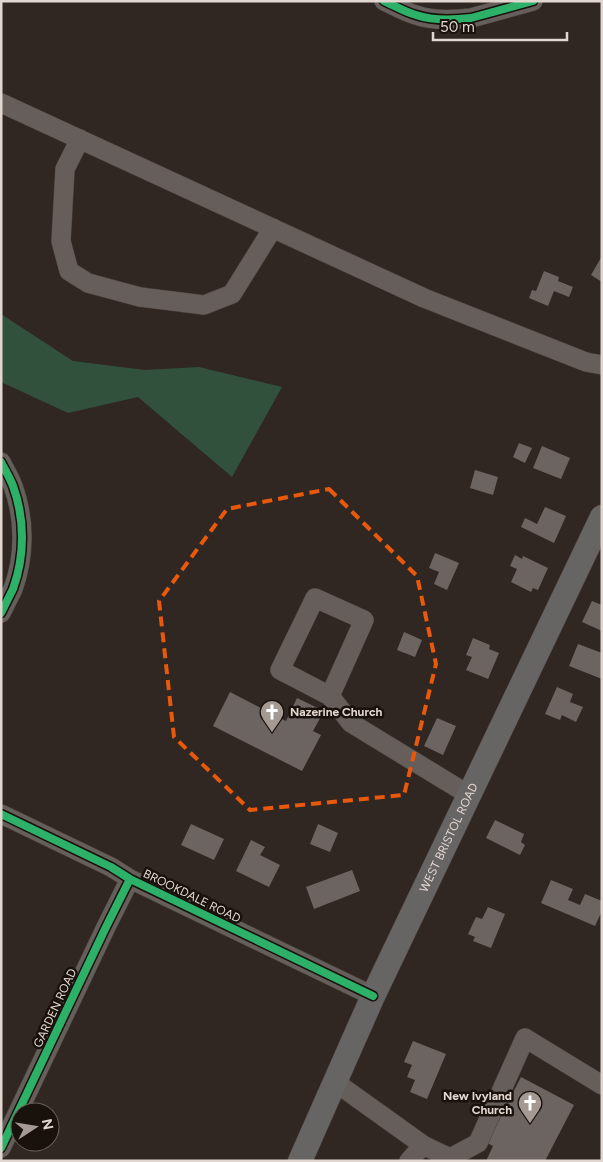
<svg xmlns="http://www.w3.org/2000/svg" width="603" height="1162" font-family="Figtree,sans-serif">
  <style>
    .green { fill: #31513c }
    .building { fill: #6c6460 }
    .lines { fill: none; stroke-linecap: round; stroke-linejoin: round }
    .minor-casing { stroke: #4c443f; stroke-width: 20 }
    .major-casing { stroke: #4c443f; stroke-width: 25 }
    .minor { stroke: #655e5a; stroke-width: 19 }
    .major { stroke: #676464; stroke-width: 24 }
    .cycleway-casing { stroke: #18110c; stroke-width: 11 }
    .cycleway { stroke: #2db169; stroke-width: 8 }
    .marked { fill: none; stroke: #e8590c; stroke-width: 4; stroke-dasharray: 10 6; stroke-linejoin: round }
    .labels { text-anchor: middle; dominant-baseline: central; stroke-width: 5; stroke-linejoin: round; paint-order: stroke }
    .poi-label { font-size: 12px; font-weight: bold; fill: #e2d7d0; stroke: #18110c; text-anchor: start }
    .street-label { font-size: 12px; fill: #e2d7d0; stroke: #18110c }
  </style>
  <rect width="100%" height="100%" fill="#302722"/>
  <path class="green" d="M1,314l72,47 72,9 54,-3 83,20 -50,90 -94,-80 -70,16 -67,-31z"/>
  <path class="building" d="M602,256v26l-11,-7z
    M544,271l15,6 -1,4 15,6 -4,10 -15,-6 -6,15 -19,-8 3,-8 4,1z
    M519,443l13,5 -7,15 -12,-6z
    M542,446l28,12 -9,21 -28,-11z
    M475,470l23,7 -5,18 -23,-7z
    M545,507l21,9 -12,27 -33,-16 4,-9 12,6z
    M435,553l24,10 -12,27 -13,-6 5,-12 -10,-4z
    M515,555l7,4 1,-3 25,12 -10,22 -5,-2 -2,4 -20,-10 6,-13 -7,-3z
    M592,601l10,4v26l-20,-9z
    M404,632l18,8 -7,17 -18,-7z
    M473,638l17,7 -1,4 10,4 -11,26 -22,-9 6,-13 -6,-2z
    M578,644l24,9v26l-33,-13z
    M557,687l16,7 -3,8 13,5 -7,15 -14,-7 -2,5 -15,-6z
    M230,692l56,29 11,-23 27,13 -11,20 8,4 -19,36 -89,-45z
    M437,718l19,8 -13,29 -19,-9z
    M495,820l29,14 -3,8 4,3 -5,10 -34,-17z
    M191,824l33,15 -10,21 -33,-15z
    M318,824l20,9 -8,19 -20,-8z
    M251,840l14,7 -5,8 20,10 -11,22 -33,-16z
    M352,870l8,21 -46,18 -8,-22z
    M551,880l22,9 -5,11 12,5 5,-11 17,7v10l-7,15 -54,-23z
    M488,907l17,7 -14,34 -18,-7 2,-4 -7,-3 8,-17 6,2z
    M413,1041l33,13 -19,45 -17,-7 5,-12 -8,-3 5,-12 -8,-3z
    M521,1077l53,28 -29,56h-59l7,-15 -6,-3z"/>
  <g class="lines">
    <g class="minor-casing">
      <path id="minor" d="M384,1c11,5 21,11 32,14 17,6 37,5 55,3l62,-17
        M1,103l423,195 162,64 16,3
        M80,139l-15,30 -4,72 8,30 19,12 52,14 64,8 28,-11 41,-66
        M1,462c4,8 9,16 12,24 12,33 12,70 0,103 -4,8 -8,16 -12,24
        M330,696l-50,-26 35,-72 49,22 -34,76 21,27 118,72
        M1,814l110,53 19,12 243,117
        M335,1082l88,63 27,13 28,-15 47,-105 77,47
        M1,1148l105,-221 24,-48
        M409,1161l14,-16"/>
    </g>
    <g class="major-casing">
      <g id="major">
        <path id="s1" d="M300,1161l73,-165 229,-479"/>
      </g>
    </g>
    <use href="#minor" class="minor"/>
    <use href="#major" class="major"/>
    <g class="cycleway-casing">
      <path id="cycleway" d="M384,1c11,5 21,11 32,14 17,6 37,5 55,3l62,-17
        M1,462c4,8 9,16 12,24 12,33 12,70 0,103 -4,8 -8,16 -12,24
        M1,814l110,53 19,12 243,117
        M1,1148l105,-221 24,-48"/>
    </g>
    <use href="#cycleway" class="cycleway"/>
  </g>
  <path class="marked" d="M329,489l88,87 19,88 -32,131 -154,15 -76,-73 -15,-136 68,-92z"/>
  <defs>
    <g id="church-pin" transform="scale(1.25)"><path d="M0 17L-7.5 6A9.5 9.5 0 1 1 7.5 6Z" fill="#a49993" stroke="#18110c"/><path d="M-1.2-6h2.4v3.5h3.3v2.4h-3.3V6h-2.4V-.1h-3.3v-2.4h3.3Z" fill="#fff"/></g>
  </defs>
  <g fill-rule="evenodd">
    <use href="#church-pin" x="272" y="712"/>
    <use href="#church-pin" x="530" y="1103"/>
  </g>
  <g class="labels">
    <g class="poi-label">
      <text x="290" y="712">Nazerine Church</text>
      <text x="512" y="1096" text-anchor="end">New Ivyland<tspan x="512" dy="14">Church</tspan></text>
    </g>
    <g class="street-label">
      <text stroke="none"><textPath href="#s1" startOffset="356">WEST BRISTOL ROAD</textPath></text>
      <text transform="translate(192 896) rotate(26)">BROOKDALE ROAD</text>
      <text transform="translate(55 1008) rotate(-65)">GARDEN ROAD</text>
    </g>
  </g>
  <rect width="603" height="1162" fill="none" stroke="#e2d7d0" stroke-width="5"/>
  <g transform="translate(35 1127) rotate(78)"><circle r="24" fill="#18110c" stroke="#69605a"/>
  <path d="M0-4L9 19L0 12L-9 19Z" fill="#a49993"/>
  <text y="-8" font-size="14" font-weight="bold" text-anchor="middle" fill="#e2d7d0">N</text>
  </g>
  <path d="M433 32v8h134v-8" fill="none" stroke="#e2d7d0" stroke-width="2.5"/>
  <text x="440" y="32" font-size="15" fill="#e2d7d0" stroke="#18110c" stroke-width="4" paint-order="stroke">50 m</text>
</svg>
